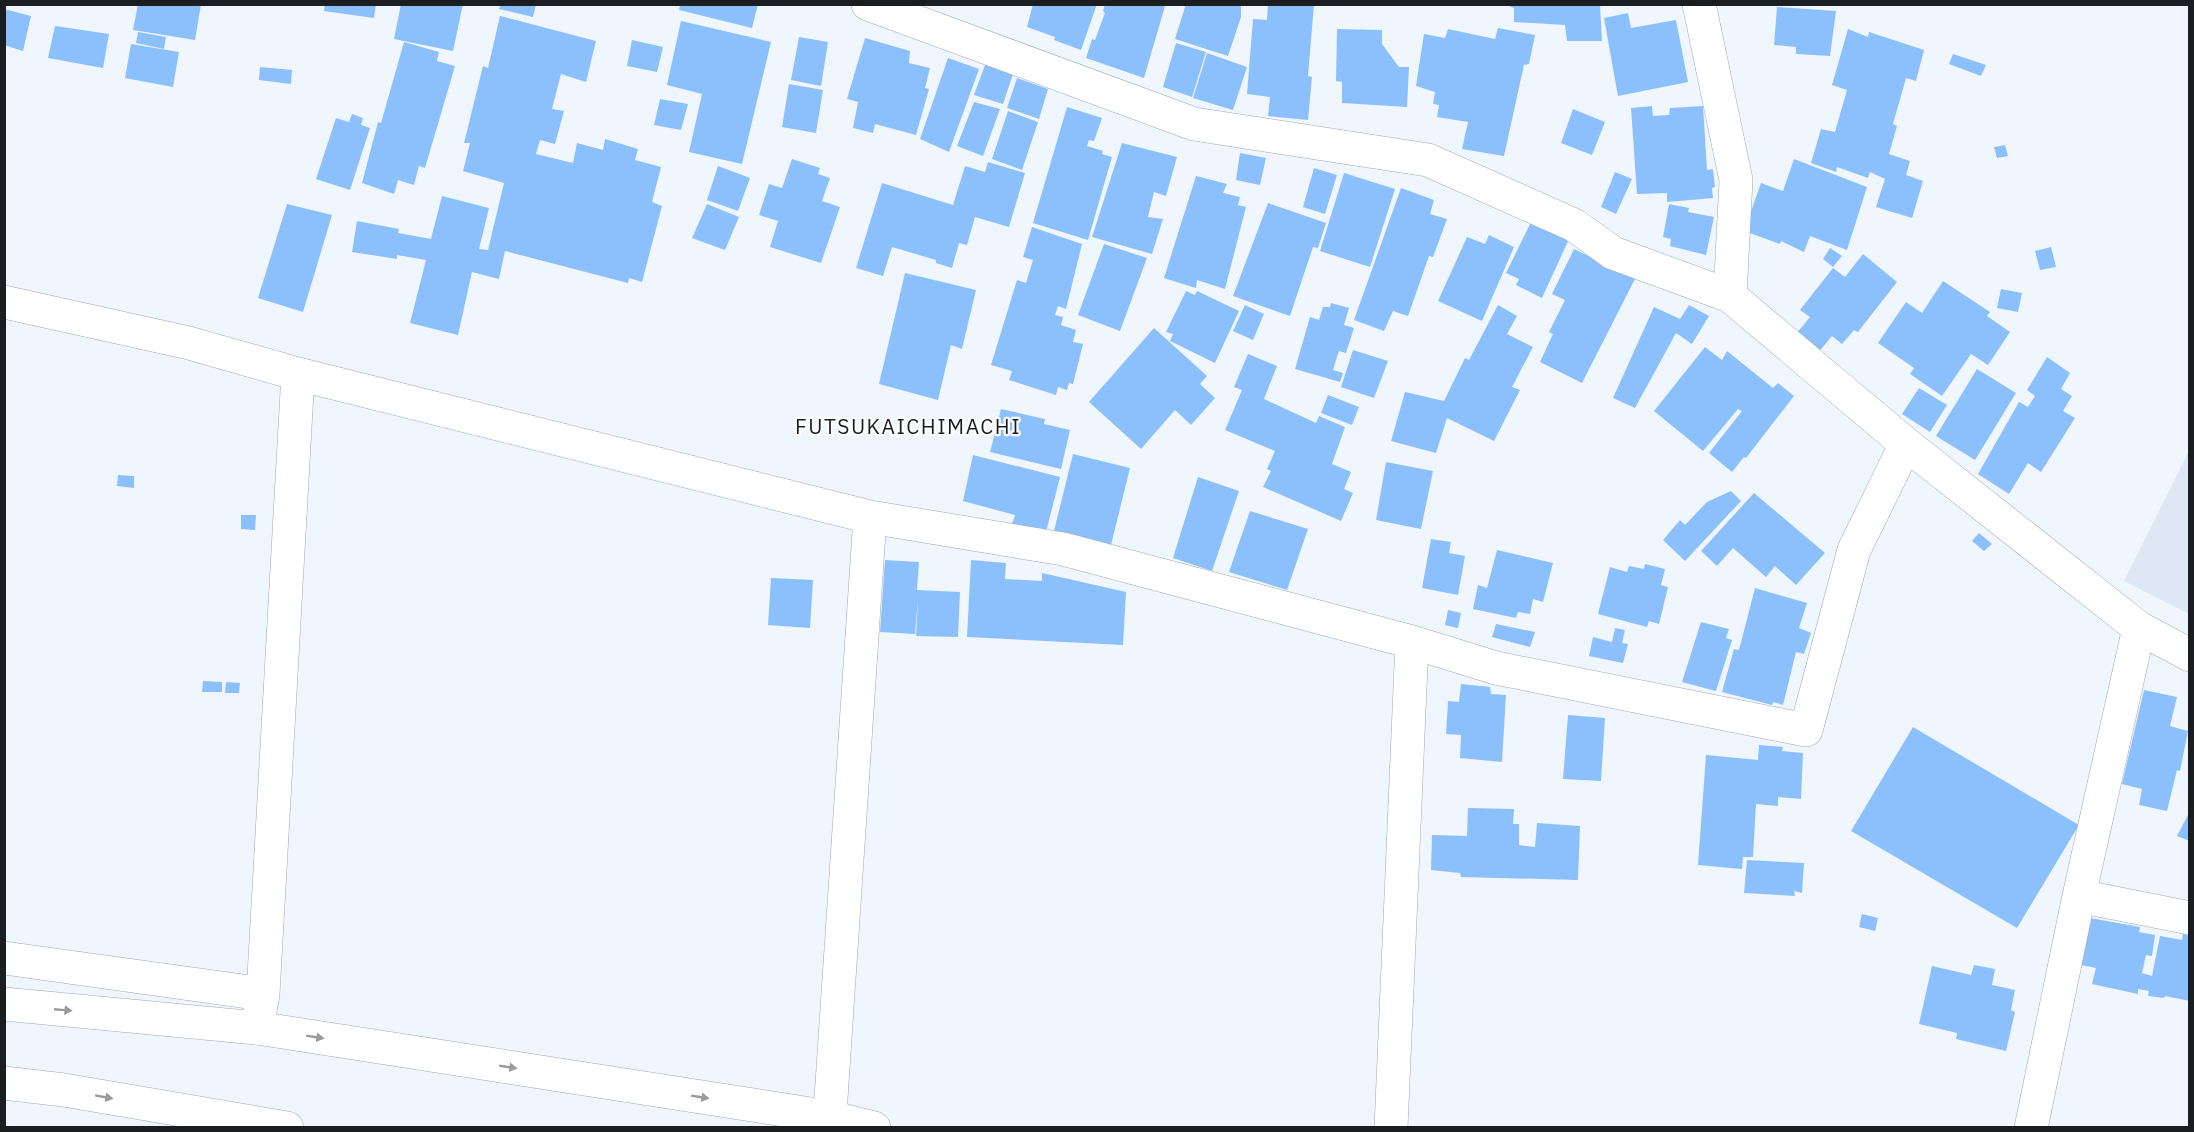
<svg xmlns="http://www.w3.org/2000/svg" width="2194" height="1132" font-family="'IBM Plex Sans',sans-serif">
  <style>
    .built { fill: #dde8f4 }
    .building { fill: #8cc0fc }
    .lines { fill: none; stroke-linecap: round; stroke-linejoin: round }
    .street-casing { stroke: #a1a8b1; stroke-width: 34 }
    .highway-casing { stroke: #a1a8b1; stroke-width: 34 }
    .street { stroke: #fff; stroke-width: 33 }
    .highway { stroke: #fff; stroke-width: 33 }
    .oneway { fill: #989a9b }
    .labels { text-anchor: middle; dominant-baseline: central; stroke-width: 4.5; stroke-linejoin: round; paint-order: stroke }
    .quarter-label { font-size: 21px; letter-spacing: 1.5px; fill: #1b1e21; stroke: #fff }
  </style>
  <rect width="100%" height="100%" fill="#f0f6fe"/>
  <path class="built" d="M2189,451v163l-65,-33z"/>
  <path class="building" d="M138,4h63l-6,36 -62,-10z
    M325,4h51l-2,14 -50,-7z
    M401,4h62l-10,47 -59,-12z
    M501,4h35l-3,13 -34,-8z
    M680,4h78l-6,24 -73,-18z
    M1033,4h64l-16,46 -27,-10 1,-3 -28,-10z
    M1105,4l60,2 -21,72 -58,-20 6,-19 3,1 10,-27 -2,-2z
    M1186,4h55v13l-13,39 -53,-17z
    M1268,4h46l-6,72 4,1 -4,43 -40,-4 2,-19 -23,-3 6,-75 14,1z
    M1503,4h97l2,37h-35l-2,-16 -51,-3v-14z
    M1777,7l59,4 -6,45 -34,-2v-7l-22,-2z
    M4,9l27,7 -8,35 -19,-6z
    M1628,13l3,15 45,-8 12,62 -70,14 -14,-78z
    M500,16l96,25 -10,41 -25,-8 -9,35 12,2 -9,33 -15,-4 -4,14 37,9 4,-20 26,7 2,-11 33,10 -3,11 26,7 -9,35 10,4 -20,76 -13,-4 -1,5 -123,-32 -6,28 -27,-7 -14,63 -48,-12 16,-63 -29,-5v4l-45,-7 5,-31 42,8 -1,4 33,6 11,-43 47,12 -10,41 9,1 16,-67 -41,-12 7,-28h-6l19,-77 5,2z
    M681,21l90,21 -29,122 -53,-12 13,-58 -35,-9z
    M55,26l54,8 -6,34 -55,-10z
    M1498,28l37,7 -6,29 -5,1 -20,91 -42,-7 6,-27 -31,-5 2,-12 -6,-1 2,-12 -19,-6 8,-52 21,4 3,-9 47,10z
    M1337,29l45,1v14l17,23h10l-2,40 -65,-4v-21l-6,-1z
    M1848,29l20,8 1,-5 55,18 -8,31 -10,-3 -13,46 4,2 -8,28 21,7 -4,14 17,6 -11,37 -36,-11 9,-28 -15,-7 -2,6 -31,-11 -1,5 -25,-9 10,-34 14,3 12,-42 -15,-5z
    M138,32l28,5 -2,12 -28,-6z
    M799,37l29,5 -7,44 -30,-6z
    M865,38l45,13 -1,12 21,5 -5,20 4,1 -13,46 -41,-11 -2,9 -20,-5 5,-26 -11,-3z
    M632,40l31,7 -6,25 -30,-6z
    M404,42l35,10 -2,9 18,5 -30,102 -6,-2 -5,19 -16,-5 -4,14 -32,-11 16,-61 3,1z
    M1176,43l30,9 -14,45 -29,-10z
    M131,44l48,8 -6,35 -48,-9z
    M1207,53l40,14 -14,43 -40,-12z
    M1953,54l33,11 -5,11 -32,-12z
    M948,58l31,11 -30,83 -29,-13z
    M985,65l28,9 -10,30 -29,-9z
    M260,67l32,3 -1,14 -32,-4z
    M1017,78l31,11 -9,30 -32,-11z
    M789,84l34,6 -7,43 -34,-6z
    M660,99l28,5 -7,26 -27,-5z
    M974,102l26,7 -17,47 -26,-10z
    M1652,106l1,10 16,-1 1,-7 33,-2 4,64 6,-1 2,18 -3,1 1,10 -46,4v-9l-30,1 -6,-86z
    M1067,107l35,11 -8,23 -5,-1 -2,6 16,5 -1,3 10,3 -24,83 -55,-17z
    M1573,109l32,13 -13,33 -31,-12z
    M1008,111l30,11 -16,48 -30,-11z
    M352,114l11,4 -2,7 9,3 -20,62 -34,-11 20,-61 13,4z
    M1122,143l55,14 -11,39 -12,-4 -6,25 15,2 -11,35 -60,-17z
    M2005,145l3,11 -11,2 -3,-11z
    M1240,153l26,5 -6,27 -24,-5z
    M792,159l28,9 -2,6 12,4 -8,23 18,6 -19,56 -51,-16 8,-26 -19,-6 10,-31 13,4z
    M1794,159l73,28 -20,63 -37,-14 -6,16 -23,-11 -1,3 -36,-13 17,-48 22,8z
    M988,162l37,11 -16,54 -34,-10 -8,28 -8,-2 -7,25 -16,-5v-3l-44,-13 -9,29 -27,-8 26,-85 71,22 12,-39 20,6z
    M718,166l32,12 -12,33 -31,-11z
    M1314,168l23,7 -12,39 -22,-7z
    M1615,172l17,7 -16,35 -15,-7z
    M1344,173l51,16 -25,78 -50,-16z
    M1196,176l31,8 -4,9 17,4 -2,8 8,2 -21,82 -28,-9 -1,8 -32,-10z
    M1401,188l33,12 -4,14 17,5 -14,38 -4,-1 -21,60 -15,-5 -9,20 -30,-11z
    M1268,203l58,20 -8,25 -5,-1 -23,69 -57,-20z
    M287,204l45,11 -29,97 -45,-14z
    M707,204l32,13 -14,33 -33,-12z
    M1669,204l20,4 -1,4 26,5 -8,38 -36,-9 1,-7 -8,-2z
    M1532,220l38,17 -28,61 -26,-13 3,-6 -13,-6z
    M1032,227l50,17 -16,65 -8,-3 -3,9 8,2 -2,8 15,5 -3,12 10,2 -10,40 -4,-1 -2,7 -9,-3 -2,8 -47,-15 3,-9 -21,-6 26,-85 9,3 7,-23 -10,-3z
    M1489,235l25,12 -32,74 -44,-20 29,-64 18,7z
    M1104,244l43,14 -27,73 -42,-16z
    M2051,247l5,20 -16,3 -5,-19z
    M1830,248l12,8 -9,11 -10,-8z
    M1574,249l61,30 -53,104 -42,-21 13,-28 -4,-2 16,-32 -13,-6z
    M1863,254l34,28 -39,50 -4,-2 -12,14 -10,-8 -14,17 -22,-19 14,-17 -10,-7 33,-42 12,9z
    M905,273l71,17 -14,59 -11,-4 -13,55 -59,-16z
    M1943,281l47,31 -3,4 23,16 -22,33 -17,-11 -29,42 -32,-22 4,-6 -36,-25 28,-41 16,11z
    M2001,289l21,4 -4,19 -21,-4z
    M1186,291l9,4 2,-4 42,20 -24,52 -45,-22 3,-7 -7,-2z
    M1331,303l18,5 -5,17 10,3 -8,25 -7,-2 -6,19 10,3 -3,9 -45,-13 15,-52 9,3 4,-13h7z
    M1245,305l19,9 -11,26 -20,-9z
    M1498,305l19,11 -10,18 26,13 -21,40 8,3 -26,51 -47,-23 -11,35 -45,-12 14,-49 39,9 21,-43 4,2z
    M1689,305l20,11 -17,28 -16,-11 -41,75 -22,-10 41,-91 26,12z
    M1154,328l53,48 -7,8 15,14 -24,27 -16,-15 -34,39 -52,-47z
    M1705,347l17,13 5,-9 46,37 5,-5 16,13 -48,62 -2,-1 -12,15 -23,-19 33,-42 -4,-2 -35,42 -49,-40z
    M1353,350l35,11 -14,37 -33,-11z
    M1248,354l29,12 -13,33 52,24 3,-7 26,11 -13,37 19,8 -7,17 9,4 -12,28 -78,-34 8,-16 -4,-2 8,-18 -50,-21 17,-40 -8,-3z
    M2047,357l23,16 -9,16 11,7 -9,15 12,7 -34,54 -13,-9 -19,31 -31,-20 41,-72 9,5 7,-11 -8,-6z
    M1977,369l39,24 -41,67 -39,-24z
    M1919,388l28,17 -17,27 -28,-18z
    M1328,395l31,12 -7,18 -31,-12z
    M1001,409l44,10 -1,5 26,6 -9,39 -71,-17z
    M1073,454l57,14 -19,77 -57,-14z
    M973,455l87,22 -14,55 -34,-8 3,-9 -52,-14z
    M1386,462l47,9 -12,58 -45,-9z
    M118,475l16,1v12l-17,-2z
    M1198,477l41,14 -27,80 -39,-13z
    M1731,491l10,10 -56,60 -22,-21 17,-20 5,5 22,-23z
    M1754,493l71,60 -29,32 -21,-19 -9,11 -33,-29 -16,18 -16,-15z
    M1250,511l58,18 -21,61 -58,-18z
    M241,515h15l-1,15 -14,-1z
    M1979,533l13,11 -8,7 -12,-10z
    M1431,539l20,3 -2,11 16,3 -7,39 -36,-7z
    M1497,550l56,13 -10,39 -10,-3 -3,15 -12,-2 -2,6 -43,-9 5,-24 9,3z
    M885,560l34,2 -2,28 43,2 -2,45 -42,-1 2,-37 -3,35 -35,-2z
    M971,560l35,3 -1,16 37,2v-8l84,19 -3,53 -156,-8z
    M1645,564l20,5 -4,16 7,2 -9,37 -10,-3 -2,6 -49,-13 12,-47 17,5 2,-6 15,3z
    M771,578l42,2 -3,48 -42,-3z
    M1755,588l52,15 -8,25 12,5 -7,21 -8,-2 -13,53 -10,-3 -1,3 -50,-13 12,-43 5,1z
    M1448,610l13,3 -3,15 -13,-3z
    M1701,622l28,7 -3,9 6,2 -16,51 -34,-9z
    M1496,624l39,8 -5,15 -38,-10z
    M1615,628l10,2 -3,13 6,1 -5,19 -34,-7 4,-19 19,5z
    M203,681l19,1v10h-20z
    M226,682l14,1 -1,10h-14z
    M1461,684l29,3 1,7 15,1 -4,67 -42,-4 1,-23 -15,-1 2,-33 11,1z
    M2144,690l33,7 -7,29 18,5 -8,40 -3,-1 -10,41 -28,-6 3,-16 -20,-5z
    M1568,715l37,3 -4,63 -38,-2z
    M1913,727l166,98 -62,103 -166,-97z
    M1759,745l24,2 -1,4 21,2 -2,46 -23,-2v9l-22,-2 -3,53h-10l-1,12 -44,-4 8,-110 52,5z
    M1468,808l46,1 -1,15h6v21l16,2 2,-24 43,3 -2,54 -117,-3 -1,-4 -29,-3 1,-35 35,1z
    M2190,811v30l-13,-5z
    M1747,860l57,3 -2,30 -8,-2 1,5 -51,-3z
    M1862,914l16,4 -3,13 -16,-4z
    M2090,918l50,9 -1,5 16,3 -3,21 -6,-1 -4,18 10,3 8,-40 22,4 1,-6 7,2v65l-25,-5 -1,2 -16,-2 1,-5 -11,-2v5l-46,-10 4,-16 -15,-3z
    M1974,965l21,4 -3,16 23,5 -4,20 4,2 -9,39 -50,-12 1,-6 -38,-9 13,-58 39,9z"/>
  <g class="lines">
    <g class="street-casing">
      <path id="street" d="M868,4l326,120 234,36 146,65 39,28 117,43 176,148 233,184 51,27
        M1699,4l37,176 -6,116
        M4,302l185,41 109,31 572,143 193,32 349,93 84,26 310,62 48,-180 52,-106
        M2079,896l111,22
        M4,958l259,36
        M257,1028l6,-34 35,-620
        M829,1128l41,-611
        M1391,1128l21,-486
        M2031,1128l48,-232 60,-268"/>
    </g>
    <g class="highway-casing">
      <path id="highway" d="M4,1004l253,24 573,89 44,11
        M4,1083l60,7 223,38"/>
    </g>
    <use href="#street" class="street"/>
    <use href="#highway" class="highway"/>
  </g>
  <defs><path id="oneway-solid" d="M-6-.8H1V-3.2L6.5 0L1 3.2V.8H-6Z" transform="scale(1.5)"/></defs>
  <g class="oneway">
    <use href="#oneway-solid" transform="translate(63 1010) rotate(5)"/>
    <use href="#oneway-solid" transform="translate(315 1037) rotate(9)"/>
    <use href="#oneway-solid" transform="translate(508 1067) rotate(9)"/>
    <use href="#oneway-solid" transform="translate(104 1097) rotate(10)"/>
    <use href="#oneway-solid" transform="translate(700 1097) rotate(9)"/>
  </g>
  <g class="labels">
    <g class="quarter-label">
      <text x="908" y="426">FUTSUKAICHIMACHI</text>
    </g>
  </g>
  <rect width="2194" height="1132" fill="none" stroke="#1b1e21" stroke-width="12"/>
</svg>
